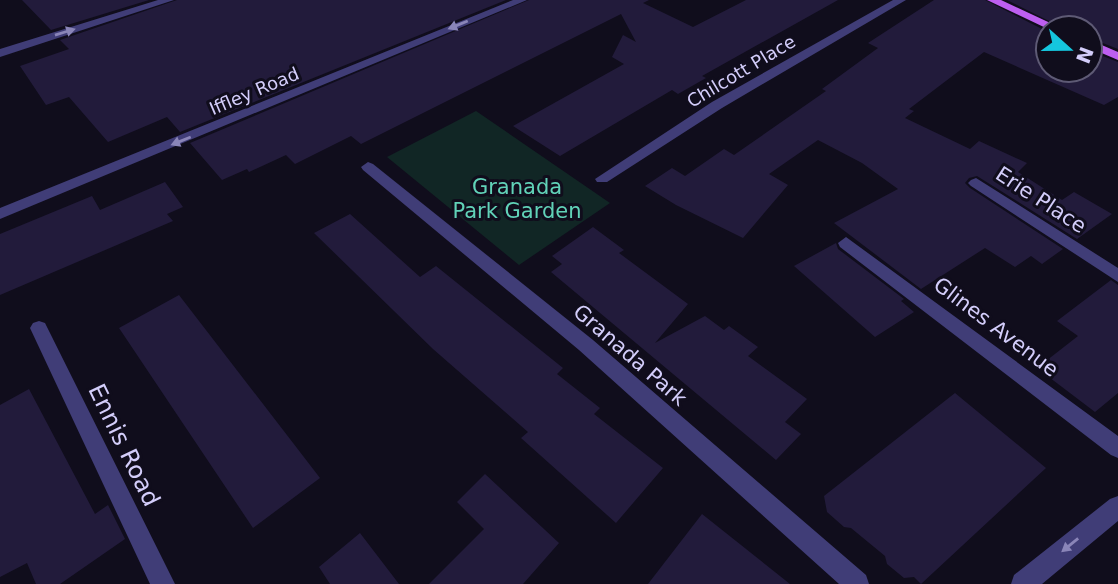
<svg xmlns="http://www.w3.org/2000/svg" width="1118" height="584" font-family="'DejaVu Sans',sans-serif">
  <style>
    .green { fill: #112625 }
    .building { fill: #221b3b }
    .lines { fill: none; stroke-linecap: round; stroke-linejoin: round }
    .street { fill: #403d77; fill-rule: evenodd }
    .primary { fill: #bd5ff0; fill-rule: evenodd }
    .oneway { fill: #8a85b8 }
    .labels { text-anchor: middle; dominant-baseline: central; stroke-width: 6; stroke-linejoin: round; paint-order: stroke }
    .far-street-label { font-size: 18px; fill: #d3cdfa; stroke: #100d1c }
    .park-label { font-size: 21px; fill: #61d2b8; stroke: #100d1c }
    .street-label { font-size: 21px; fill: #d3cdfa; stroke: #100d1c }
    .near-street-label { font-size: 24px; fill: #d3cdfa; stroke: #100d1c }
  </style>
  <rect width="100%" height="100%" fill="#100d1c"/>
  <path class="green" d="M476,111l134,92 -91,62 -132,-108z"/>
  <path class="building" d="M22,0h127l-98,30z
    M177,0h329l-326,132 -13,-15 -59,25 -39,-45 -23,8 -26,-39 49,-17 -9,-9z
    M529,0h120l-6,3 50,24 53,-27h92l-136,76 4,2 -28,16 -6,-4 -112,66 -47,-30 111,-62 -12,-7 11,-22 13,7 -15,-28 -260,130 -10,-8 -56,28 -9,-9 -37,17 -2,-3 -25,11 -32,-37z
    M934,0h51l63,32v38h42v-19l28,11v35l-14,8 -120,-53 -75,57 5,2 -9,7 65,31 9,-8 48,22 -9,9 44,28 12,-8 38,22 -35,25 -100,-63 -8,2 -4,5 5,5 93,61 -21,15 -11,-8 -16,11 -30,-19 -64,41 -87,-66 64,-34 -36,-26 -44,-23 -49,34 19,11 -45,53 -67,-33 -31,-19 27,-18 13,8 39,-27 10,6 92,-64 -4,-2 56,-41 -10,-5z
    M1007,0h111v49l-28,-11v-10h-27z
    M165,182l18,25 -16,7 6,7 -173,74v-61l92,-38 8,14z
    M350,214l70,63 16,-11 127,102 -6,6 43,34 -6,6 69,54 -47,55 -95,-85 7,-6 -95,-83 -119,-116z
    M593,227l31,23 -5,3 69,51 -33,39 50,-27 19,14 5,-4 29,21 -10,9 59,43 -22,23 16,12 -25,26 -225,-188 11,-8 -10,-8z
    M836,243l2,6 66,50 -3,2 13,11 -39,25 -81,-71z
    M1111,280l7,5v108l-23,19 -58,-44 41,-32 -21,-15z
    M179,295l141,183 -67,50 -134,-200z
    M29,389l66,125 13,-9 17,34 -65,45h-24l-9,-21 -27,14v-172z
    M955,393l91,75 -125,116 -7,-7 -10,1 -17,-14 -2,-8 -34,-28 -7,-1 -17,-15 -3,-16z
    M485,474l74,69 -36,41h-94l55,-55 -27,-27z
    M702,514l88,70h-142z
    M360,533l39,51h-69l-11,-17z"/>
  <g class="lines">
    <path class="street" d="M158,0h16l-174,57v-8z
      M513,0h14l-527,219v-11z
      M893,0h13l-184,108 -115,74h-10l-2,-3 117,-77z
      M368,162l5,2 220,176 273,235 3,9h-30l-260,-234 -216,-180 -2,-3z
      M976,178l142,90v14l-147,-96 -3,-3 3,-3z
      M846,237l272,199v22l-7,-3 -271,-208 -2,-4z
      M39,321l6,2 130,261h-25l-120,-256 3,-5z
      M1118,496v25l-76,63h-31l3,-9 96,-76z"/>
    <path class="primary" d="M987,0h14l60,28 -13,1z
      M1090,40l28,12v8l-28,-12z"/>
  </g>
  <defs><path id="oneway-solid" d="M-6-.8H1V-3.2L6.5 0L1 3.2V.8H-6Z" transform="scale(1.75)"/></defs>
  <g class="oneway">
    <use href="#oneway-solid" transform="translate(458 25) rotate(158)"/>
    <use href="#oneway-solid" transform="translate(65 32) rotate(-17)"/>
    <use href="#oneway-solid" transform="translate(181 141) rotate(158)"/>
    <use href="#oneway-solid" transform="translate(1070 545) rotate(141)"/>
  </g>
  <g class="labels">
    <g class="far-street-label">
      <text transform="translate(741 71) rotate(-31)">Chilcott Place</text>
      <text transform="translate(254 91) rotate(-23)">Iffley Road</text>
    </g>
    <g class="park-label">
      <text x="517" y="187">Granada<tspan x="517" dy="24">Park Garden</tspan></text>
    </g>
    <g class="street-label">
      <text transform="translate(1041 200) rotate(33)">Erie Place</text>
      <text transform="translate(996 327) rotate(37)">Glines Avenue</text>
      <text transform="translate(630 355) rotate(41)">Granada Park</text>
    </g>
    <g class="near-street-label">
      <text transform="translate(124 445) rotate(64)">Ennis Road</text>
    </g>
  </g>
  <g transform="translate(1069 49) rotate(111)"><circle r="33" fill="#100d1c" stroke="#5e5a75" stroke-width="2"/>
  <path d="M0-5L12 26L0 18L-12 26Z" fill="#15c6de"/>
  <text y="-10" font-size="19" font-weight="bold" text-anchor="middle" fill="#d3cdfa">N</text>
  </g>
</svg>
